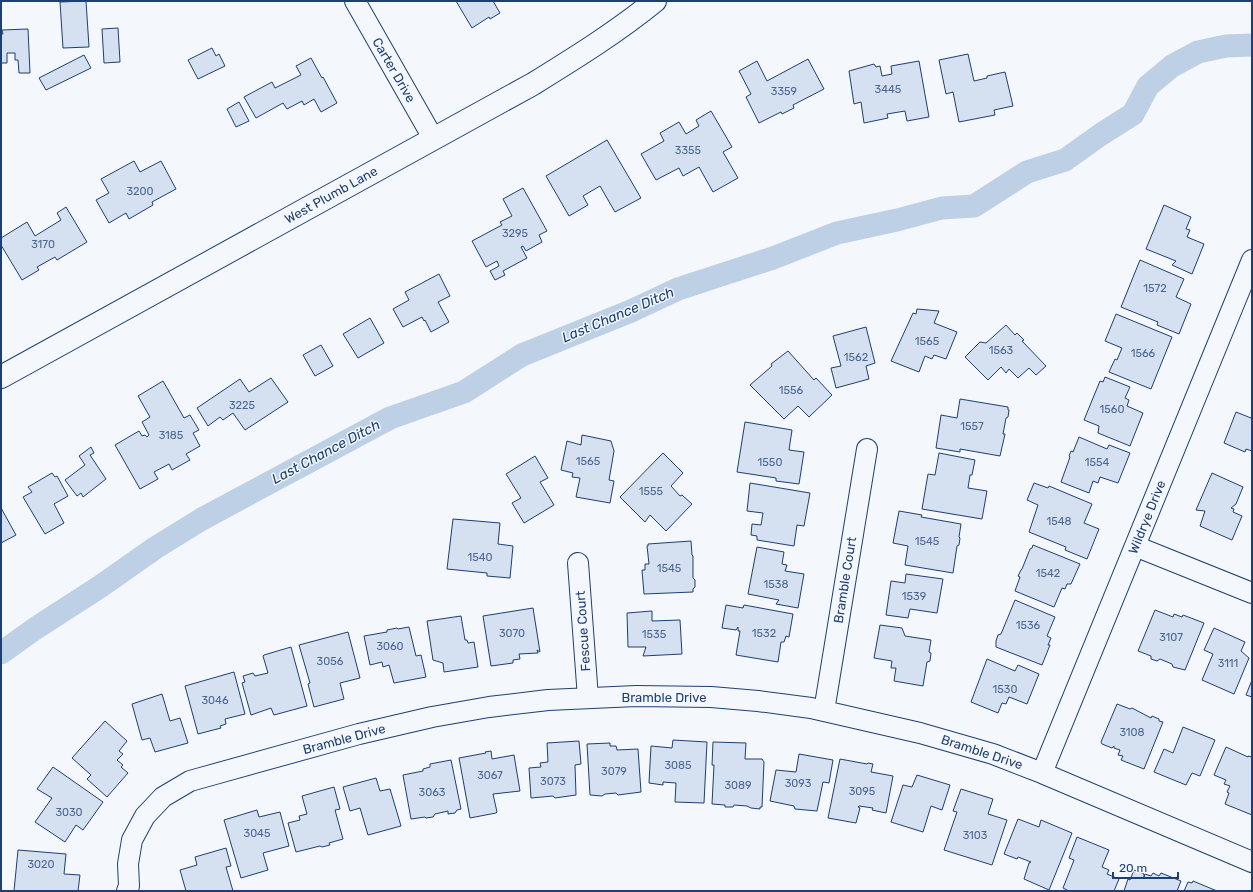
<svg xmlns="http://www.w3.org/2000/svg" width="1253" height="892" font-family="Rubik,sans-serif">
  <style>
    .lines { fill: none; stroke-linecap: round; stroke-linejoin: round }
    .canal { stroke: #bed0e5; stroke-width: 23 }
    .building { fill: #d5e0f0; stroke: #1d3f73 }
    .street-casing { stroke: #1d3f73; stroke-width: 22 }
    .secondary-casing { stroke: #1d3f73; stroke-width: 24 }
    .street { stroke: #f4f7fb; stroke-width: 20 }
    .secondary { stroke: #f4f7fb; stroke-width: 22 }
    .labels { text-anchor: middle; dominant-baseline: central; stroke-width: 3; stroke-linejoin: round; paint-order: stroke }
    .number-label { font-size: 11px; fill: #4b6792 }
    .street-label { font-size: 13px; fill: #1d3f73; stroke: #f4f7fb }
    .water-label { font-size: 14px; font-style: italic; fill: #1d3f73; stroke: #f4f7fb }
  </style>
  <rect width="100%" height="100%" fill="#f4f7fb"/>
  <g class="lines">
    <path class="canal" d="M1,653l35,-25 65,-42 54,-38 47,-29 188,-101 74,-26 58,-37 109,-44 47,-22 95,-31 64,-25 60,-13 45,-12 32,-2 53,-34 38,-12 35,-25 33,-21 15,-28 24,-20 26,-14 28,-6 26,-1"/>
  </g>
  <path class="building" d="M86,1l3,46 -26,1 -3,-46z
    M456,1h37l7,12 -10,6 -1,-2 -17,11z
    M118,28l2,34 -16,1 -2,-34z
    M28,29l2,44h-11l-1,-13h-3v-7h-8v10h-6v-29h2l-1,-4z
    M212,48l4,8 3,-2 6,12 -27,13 -10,-19z
    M968,54l6,27 13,-3v-2l18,-4 8,34 -19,4 1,5 -36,7 -6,-30 -7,2 -7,-34z
    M84,55l7,13 -45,22 -7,-12z
    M311,58l11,20 1,-1 14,26 -16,9 -7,-13 -10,6 -2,-4 -15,8 -4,-6 -27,15 -12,-21 28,-15 3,6 26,-13 -5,-9z
    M808,59l16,30 -31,16 1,3 -12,6 -1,-2 -22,11 -13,-26 5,-3 -12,-23 18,-10 10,20z
    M919,61l10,56 -22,4 -2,-10 -18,3 1,4 -24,5 -3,-21 -7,2 -5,-33 25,-7 2,3 4,-1 2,10 10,-2 -1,-8z
    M239,102l10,19 -13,6 -9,-18z
    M711,111l21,36 -9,5 15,26 -25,14 -14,-25 -16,9 -4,-8 -23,12 -15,-26 23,-13 -4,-8 19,-11 7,12 13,-8 -3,-6z
    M607,140l34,58 -26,14 -15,-26 -17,10 5,9 -19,11 -23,-40z
    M134,161l6,11 21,-11 15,28 -24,13 1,3 -24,14 -3,-6 -17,10 -13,-23 13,-7 -8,-14z
    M523,188l24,43 -8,4 3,7 -16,9 -3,-5 -2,1 6,11 -24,13 2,4 -10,5 -5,-9 9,-5 -2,-5 -11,6 -14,-26 30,-16 -2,-3 12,-6 -9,-17z
    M1164,205l27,12 -5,12 4,1 -3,7 17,7 -12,30 -20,-9 4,-4 -30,-12z
    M66,207l21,35 -30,18 -2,-3 -18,10 2,3 -17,10 -21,-35v-7l26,-16 8,14 26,-16 -4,-7z
    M1140,260l44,19 -8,18 15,7 -12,30 -22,-9 1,-3 -37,-15z
    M439,274l11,22 -12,6 11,20 -18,10 -6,-12 -1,1 -2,-4 -19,10 -10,-18 16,-9 -4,-8z
    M917,309l22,2 -5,12 23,9 -11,27 -12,-4 -2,4 -7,-3 -6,16 -28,-11 22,-48 3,1z
    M1116,314l56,23 -21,52 -42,-17 6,-13 2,1 5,-12 -17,-7z
    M370,318l14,25 -26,15 -15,-24z
    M1006,325l9,10 2,-2 7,7 -2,1 24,25 -10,9 -7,-7 -11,10 -9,-9 -3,4 -5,-6 -13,13 -23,-23 15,-15 6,1z
    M866,327l9,36 -9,3 3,13 -33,9 -5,-20 10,-2 -8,-30z
    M321,345l12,21 -18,10 -12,-21z
    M788,351l26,29 2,-2 16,17 -23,22 -11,-11 -14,13 -34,-34 22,-19 -1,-2z
    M1105,377l25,10 -5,11 4,2 -2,6 16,7 -13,33 -32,-13 1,-7 -15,-6 16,-39 3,1z
    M271,378l17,24 -43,28 -12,-17 -10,7 -3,-3 -12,9 -11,-18 43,-29 9,13z
    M163,381l21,37 6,-3 9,15 -6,3 7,13 -14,8 4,6 -18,10 -3,-6 -15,8 4,7 -18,10 -25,-44 24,-14 3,5 3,-1 2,2 2,-2 -7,-13 8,-5 -12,-21z
    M960,399l48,8v3h1l-1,7 -2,1 -3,16h2l-5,22 -40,-7v3l-24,-4 5,-33 16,3z
    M1236,412l15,6 1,-3v36l-6,-2 -1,3 -21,-9z
    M745,422l47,8 -3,20 15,2 -5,32 -23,-3v-3l-39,-6z
    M582,435l29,6 3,10 -5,29 5,1 -4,22 -34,-6 4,-19 -8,-1 1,-4 -12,-3 6,-29 14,4z
    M1079,437l28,12 2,-4 21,8 -12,30 -18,-6 -2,6 -5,-2 -4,12 -28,-11 9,-25 -1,-1 2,-5 2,1z
    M91,447l3,6 -4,2 16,24 -23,18 -2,-4 -4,3 -12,-16 20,-15 -6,-9z
    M663,453l20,20 -12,13 9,10 2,-1 10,9 -26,27 -16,-16 -5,7 -25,-25z
    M939,453l36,7 -3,15h-2l-2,13 19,3 -5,28 -60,-10 6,-35 7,1z
    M535,456l13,22 -8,4 14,23 -30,18 -12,-20 9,-5 -15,-24z
    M52,473l3,4 2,-1 11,20 -14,8 10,19 -19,11 -22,-37 9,-5 -4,-5z
    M1212,473l31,14 -7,17 -5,4 3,1 -1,3 9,4 -10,24 -32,-14 5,-15 -9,-1z
    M750,483l60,10 -6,33 -7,-1 -3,21 -37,-6v-4l-6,-1 1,-11 9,1 2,-12 -16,-2z
    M1034,483l14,5 1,-2 43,18 -8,19 15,6 -12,30 -22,-9 1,-3 -37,-15 9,-27 -11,-5z
    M1,508l15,27 -15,8z
    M899,511l23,4 -1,2 40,7 -2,13 1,1 -1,7 -2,1 -4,27 -48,-8 3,-19 -15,-3z
    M453,519l47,4 -2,21 15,2 -3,32 -23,-2v-3l-40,-4z
    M691,541l1,14 1,1v22l2,2v7l-2,2v3l-49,2 -2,-24h3v-6h4l-2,-18h1v-2z
    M1033,545l47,19 -9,20h-4l-2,5 -3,-1 -8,19 -39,-16 5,-14 -2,-1 3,-6 1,-1 8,-20 2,-1z
    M757,547l27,5 -2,12 5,1 -2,6 19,3 -6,34 -22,-4 3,-4 -31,-6z
    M906,574l37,5 -6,34 -27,-4 -2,9 -22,-3 5,-34 14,2z
    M1015,600l40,17 -8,19 4,2 -3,7h2l-8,20 -46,-18v-6l2,-6 3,-1z
    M726,605l17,3 1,-3 49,9 -4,23 -3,-1 -2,6h-3l-3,20 -42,-7 4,-24h-2v-4l-2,3 -14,-2z
    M533,608l7,44 -3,-2 1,3 -19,1 1,5 -7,1v3l-22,3 -8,-50z
    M1155,610l18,7 1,-3 8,3 1,-2 21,8 -19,47 -12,-3 -1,-3 -12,-5 -3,2 -6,-2v-3l-13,-5z
    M652,611v10l28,-1 2,34 -39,2 3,-9h-18l-1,-34z
    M461,616l4,24h2l1,3 6,-1 4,25 -34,5 -1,-9 -10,-3 -6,-39z
    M880,625l22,3 3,8 26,4 -2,12 2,1 -1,8 -3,1 -4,24 -29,-5 2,-13h-5l1,-7 -18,-3z
    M409,627l7,29 5,-1 5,22 -32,6 -5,-18 -6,2 -1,-5 -12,3 -6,-29 23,-4v-2l10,-2 1,1z
    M1214,628l31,14 -4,9 8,7 -15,36 -32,-14 11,-26 -9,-4z
    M348,632l12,46 -20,5 4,16 -30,8 -6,-23 2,-1 -11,-38z
    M291,647l16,59 -33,9 -3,-7 -20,7 -9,-32 3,-1 -2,-6 10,-3 2,3 13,-3 -5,-17 1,-1z
    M987,659l28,12 3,-6 21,9 -12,30 -18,-7 -3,7 -4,-1 -4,10 -27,-11z
    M234,672l11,42 -20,5 1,5 -6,2 1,2 -23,6 -13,-48z
    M1252,680v17l-6,-2z
    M162,694l8,27 10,-3 8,25 -33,9 -5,-14 -8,2 -10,-36z
    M1117,704l13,5 2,-1 19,10 1,-2 7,3v2l4,1 -19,47 -23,-9 2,-4 -5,-1 2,-5 -6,-2v-2l-2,2 -10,-4 -1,-2z
    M105,721l22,20 -8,10 4,3 -6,6 6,5 -2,2 7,6 -21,24 -20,-18 4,-4 -19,-17z
    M1183,727l32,13 -15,36 -8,-3 -6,12 -32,-13 10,-23 9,4z
    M673,740l34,2 -3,61 -29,-1 1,-19 -13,-1v3l-14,-2 2,-37 21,2z
    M579,741l2,23 -6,1 1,30 -21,3 -2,-2 -22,2 -2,-30 12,-1 -1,-4 8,-1 -1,-19z
    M713,742l33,1 -1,16h17l2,3 -2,45h-2v2l-9,-1 -4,-2 -13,-1 -1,2h-8v-2l-13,-1 2,-39h-2z
    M610,743v3h6l1,4 21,-1 3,43 -23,3 -2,-2 -11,1 -3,2 -12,-1 -3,-51z
    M1226,747l22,10v-1l4,1v58l-27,-11 4,-11 -2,-1 3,-6 -6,-2 2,-4 -12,-5z
    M491,751l1,8 22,-4 6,36 -27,3 4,18 -1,1 -26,5 -11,-60 27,-5 -1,-1z
    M799,754l34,6 -4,23 -6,-1 -6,29 -22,-2 -1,-3 -24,-5 6,-31 20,2z
    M840,759l27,5 1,-1 5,1 -2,8 22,4 -7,37 -14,-3 1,-2 -14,-2 -1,1 2,1 -4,15 -28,-5z
    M451,760l10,49 -4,1 -2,3 -7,1v-3l-13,3 -2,3 -7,1 -1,-1 -14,2 -8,-44 20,-4v-2l7,-2v-3z
    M53,767l50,35 -20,28 -7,-5 -11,17 -30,-20 17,-24 -15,-9z
    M917,775l33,10 -8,25 -11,-4 -8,26 -32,-10 12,-37 9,2z
    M376,778l4,13 10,-2 11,37 -33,9 -8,-27 -10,3 -7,-24z
    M334,787l6,22 -5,1 8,29 -14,4 1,2 -8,2 -2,-1 -24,6 -8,-29 12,-3 -1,-4 8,-2 -5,-18z
    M961,789l32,10 -5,15 19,6 -15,45 -48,-15 13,-38 -4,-1z
    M257,810l2,7 21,-5 9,34 -26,7 5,17 -27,8 -17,-58z
    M1018,819l21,8 2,-7 31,13 -23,57 -25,-11 5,-16 2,-1 -13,-5 -1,2 -13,-5z
    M1077,837l32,13 -7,17 7,3 -2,4 12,5 -5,12h-45l-6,-3 11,-28 -5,-2z
    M226,848l5,18 -5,1 7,24h-47l-6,-21 17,-5 -2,-8z
    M18,850l48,4 -2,20 16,1 -2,16h-64z
    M1134,870l10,4v3l1,-3 6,2 2,-3 6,3 2,-3 20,8 -4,10h-53l4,-12 2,1z
    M1193,881l24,10h-33l4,-9 4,1z"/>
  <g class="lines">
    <g class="street-casing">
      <path id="street" d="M355,1l78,137
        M1135,546l117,47
        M578,563l10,135
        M824,711l43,-262
        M1042,773l210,-513
        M127,891l2,-5 -1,-22 4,-24 13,-24 18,-19 27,-16 169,-47 73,-17 57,-10 59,-7 88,-4 75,1 47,4 53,7 109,25 73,21 49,19 210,89"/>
    </g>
    <g class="secondary-casing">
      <path id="secondary" d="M1,377l532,-293c42,-26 84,-52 122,-83"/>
    </g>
    <use href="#street" class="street"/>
    <use href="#secondary" class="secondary"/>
  </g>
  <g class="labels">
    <g class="number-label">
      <text x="888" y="89">3445</text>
      <text x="784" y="91">3359</text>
      <text x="688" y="150">3355</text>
      <text x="140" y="191">3200</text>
      <text x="515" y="233">3295</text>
      <text x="43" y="244">3170</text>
      <text x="1155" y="288">1572</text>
      <text x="927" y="341">1565</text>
      <text x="1001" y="350">1563</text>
      <text x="1143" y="353">1566</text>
      <text x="856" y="357">1562</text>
      <text x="791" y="390">1556</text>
      <text x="242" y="405">3225</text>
      <text x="1112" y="409">1560</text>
      <text x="972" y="426">1557</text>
      <text x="171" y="435">3185</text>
      <text x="588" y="461">1565</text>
      <text x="770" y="462">1550</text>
      <text x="1097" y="462">1554</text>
      <text x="651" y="491">1555</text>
      <text x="1059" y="521">1548</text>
      <text x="927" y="541">1545</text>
      <text x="480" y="557">1540</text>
      <text x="669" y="568">1545</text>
      <text x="1048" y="573">1542</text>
      <text x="776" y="584">1538</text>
      <text x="914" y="596">1539</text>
      <text x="1028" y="625">1536</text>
      <text x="512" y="633">3070</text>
      <text x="764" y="633">1532</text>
      <text x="654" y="634">1535</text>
      <text x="1171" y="637">3107</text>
      <text x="390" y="646">3060</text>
      <text x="330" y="661">3056</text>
      <text x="1228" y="663">3111</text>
      <text x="1005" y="689">1530</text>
      <text x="215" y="700">3046</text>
      <text x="1132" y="732">3108</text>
      <text x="678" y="765">3085</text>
      <text x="614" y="771">3079</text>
      <text x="490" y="775">3067</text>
      <text x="553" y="781">3073</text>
      <text x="798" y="783">3093</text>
      <text x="738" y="785">3089</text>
      <text x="862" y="791">3095</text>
      <text x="432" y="792">3063</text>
      <text x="69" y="812">3030</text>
      <text x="257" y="833">3045</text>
      <text x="975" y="835">3103</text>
      <text x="41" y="864">3020</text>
    </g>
    <g class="street-label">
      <text transform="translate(394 70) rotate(60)">Carter Drive</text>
      <text transform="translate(331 195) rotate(-29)">West Plumb Lane</text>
      <text transform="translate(1147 517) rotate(-68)">Wildrye Drive</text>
      <text transform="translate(845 580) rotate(-81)">Bramble Court</text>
      <text transform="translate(583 631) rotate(-94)">Fescue Court</text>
      <text x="664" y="697">Bramble Drive</text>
      <text transform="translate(344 739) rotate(-15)">Bramble Drive</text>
      <text transform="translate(982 752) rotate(18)">Bramble Drive</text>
    </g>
    <g class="water-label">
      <text transform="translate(618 315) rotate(-23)">Last Chance Ditch</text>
      <text transform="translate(326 452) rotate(-28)">Last Chance Ditch</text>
    </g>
  </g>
  <rect width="1253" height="892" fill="none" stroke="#1d3f73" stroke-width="4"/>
  <path d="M1113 872v6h65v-6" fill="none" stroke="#1d3f73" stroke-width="2"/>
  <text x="1119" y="872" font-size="12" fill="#1d3f73" stroke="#f4f7fb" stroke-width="3" paint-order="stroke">20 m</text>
</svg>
